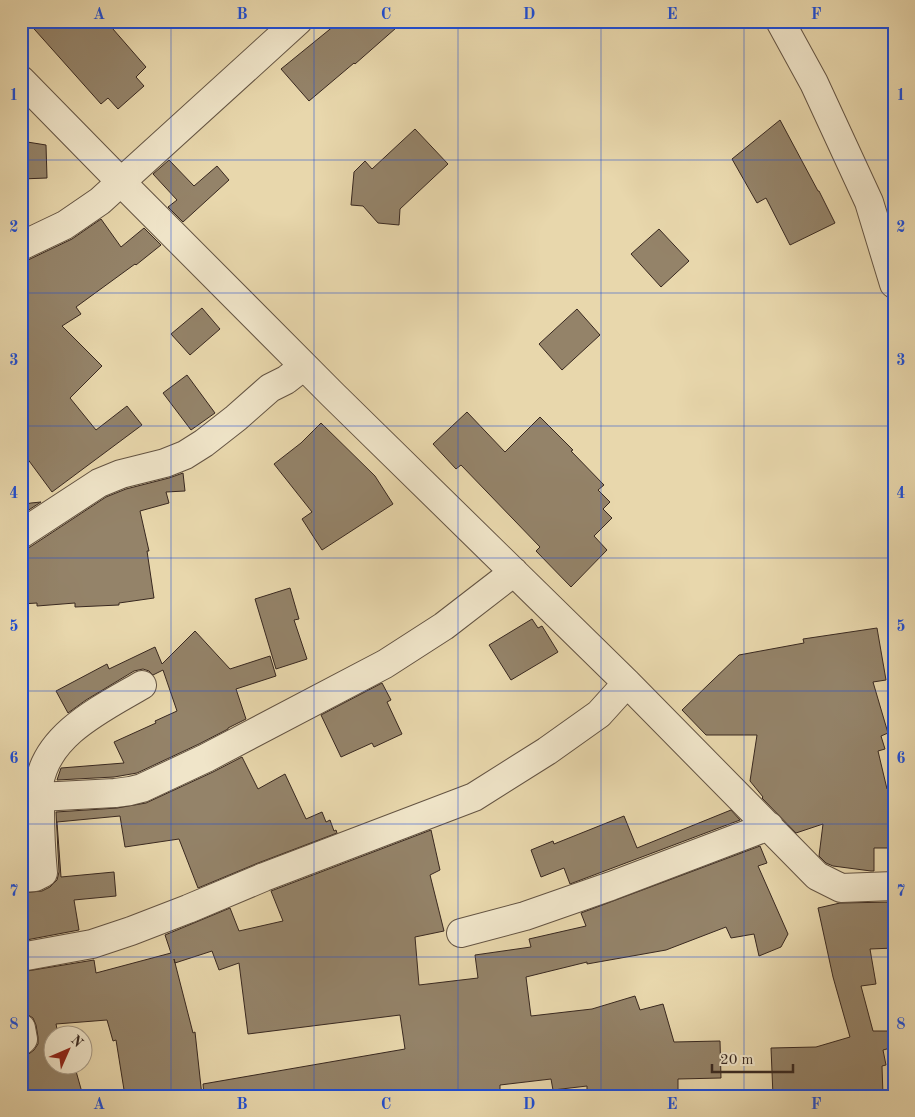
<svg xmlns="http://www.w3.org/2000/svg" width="915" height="1117" font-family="'Old Standard TT',serif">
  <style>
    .building { fill: #948369; stroke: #382820 }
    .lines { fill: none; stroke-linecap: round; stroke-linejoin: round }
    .minor-casing { stroke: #645443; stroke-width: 30 }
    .minor { stroke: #f0e5c9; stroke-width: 28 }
    .grid { fill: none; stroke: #1d4ed8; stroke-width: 1; stroke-opacity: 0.55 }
    .neatline { fill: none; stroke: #1d4ed8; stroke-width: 2 }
    .grid-label { font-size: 16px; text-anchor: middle; font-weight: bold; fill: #1d4ed8 }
  </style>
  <rect width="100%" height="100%" fill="#e8d7ac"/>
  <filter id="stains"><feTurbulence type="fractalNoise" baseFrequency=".004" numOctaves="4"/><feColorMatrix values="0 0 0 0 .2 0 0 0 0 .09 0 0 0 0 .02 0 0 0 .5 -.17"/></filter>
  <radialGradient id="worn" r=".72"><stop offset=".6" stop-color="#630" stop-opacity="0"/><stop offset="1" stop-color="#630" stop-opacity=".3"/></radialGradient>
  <path class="building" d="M27,21h79l40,46 -10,10 8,9 -26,23 -10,-11 -7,6z
    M340,21h64l-49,43 -1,-1 -45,38 -28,-32z
    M780,120l38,71h1l16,32 -45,22 -24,-47 -9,5 -25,-44z
    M415,129l33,35 -48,45 -1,16 -21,-2 -15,-17 -12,-1 3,-33 11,-11 7,8z
    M21,141l25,4 1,33 -26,1z
    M169,160l25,26 23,-20 12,14 -46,42 -15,-15 9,-7 -24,-26z
    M101,219l20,28 23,-19 17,17 -25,20 -1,-1 -59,43 5,7 -19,12 40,40 -32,32 26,32 31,-24 15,19 -90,67 -31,-42v-189l7,-1 44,-21z
    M659,229l30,32 -28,26 -30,-33z
    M202,308l18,21 -30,26 -19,-21z
    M577,309l23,26 -38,35 -23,-26z
    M187,375l28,38 -24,17 -28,-37z
    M467,412l38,40 35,-35 33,33 -2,1 33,34 -6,5 12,12 -7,7 9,9 -18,18 13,14 -36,37 -35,-36 4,-4 -79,-82 -5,4 -23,-25z
    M321,423l54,53 18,28 -71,46 -20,-31 10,-7 -38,-48 27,-21z
    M183,473l2,18 -19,1 3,11 -29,8 9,40h-2l7,47 -35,5v2l-44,2v-4l-38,3v-3l-16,1v-54l9,-3 76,-50 20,-8 43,-11z
    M41,502l-20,13v-10l10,-2z
    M290,588l9,31 -5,1 13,39 -31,10 -21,-70z
    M532,619l6,9 4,-2 16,26 -47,28 -22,-35z
    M877,628l9,52 -13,2 15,51 -7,3 4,13 -7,2 9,38h7v59h-20v23h-3l-38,-5 -7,-3 -7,-7 4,-32 -27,9 -34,-35 1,-1 -13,-16 7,-46h-51l-24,-25 57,-55 65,-12 -1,-4z
    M195,631l35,38 40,-13 6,20 -40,13 10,30 -18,9v1l-29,15 -62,29 -23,4 -57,3 4,-12 63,-5 -10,-21 42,-19 -1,-2 22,-10 -14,-41 -10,5 -4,-4 -6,-2 -9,2 -48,29 -18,13 -12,-22 51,-27 2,5 46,-22 7,17z
    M382,683l9,17 -4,2 15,32 -28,13 -2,-4 -31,14 -20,-42z
    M242,757l16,32 27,-15 21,45 16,-7 4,10 4,-2 4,11 2,-1 1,3 -79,30 -60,25 -19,-49 -54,8 -5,-31 -63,6 4,55 53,-5 2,24 -42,4 5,30 -58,11v-48l21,-2 8,-4 7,-7 2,-8 -3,-60 61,-4 29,-5 67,-31z
    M731,810l9,10 -170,64 -6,-16 -23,9 -10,-27 22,-9 1,3 70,-28 13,32z
    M21,812h3l2,50h-5z
    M431,830l9,40 -10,5 14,56 -29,6 4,48 59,-7 -3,-23 56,-8 -2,-8 57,-13 -5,-13 179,-67 7,17 -9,3 30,68 -7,13 -22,9 -5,-22 -23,4 -5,-11 -60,23 -79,14v-2l-61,15 5,39 61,-7 43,-13 5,14 23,-6 11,38 46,-1 1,37 -43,1v17h-91v-10l-34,4 -2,-11 -51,6v11h-296l-1,-12 202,-35 -5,-34 -152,19 -9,-71 -20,7 -7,-19 -37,12 -1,-4 19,74 2,-1 7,64h-77l-9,-56 -3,1 -6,-21 -51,4 2,10h-6v30h22l9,32h-62v-40h5l8,-6 4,-6v-7l-2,-12 -3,-7 -8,-5 -4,-41 73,-12 2,13 75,-20 -6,-18 65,-27 9,23 44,-10 -12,-30z
    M894,902v46l-24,1 6,35 -15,2 12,45h21v16l-11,3 3,15 -4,1 1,30h-110l-2,-48 45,-1 34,-10 -17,-60 -15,-69 22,-5z"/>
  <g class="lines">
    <g class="minor-casing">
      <path id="minor" d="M780,21l34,62 55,119 25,82
        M21,80l100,102 212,213 294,288 190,193 24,12 53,-2
        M21,246l44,-21 35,-24 198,-180
        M21,534l78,-51 22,-9 44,-11 20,-8 19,-12 32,-25 34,-30 16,-8 18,-14
        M21,796l18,1 76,-4 15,-2 12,-3 64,-30 179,-94 59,-38 70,-54
        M21,878l14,-1 8,-4c-2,-21 -3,-43 -3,-65 -1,-7 -2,-16 -1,-23 7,-51 64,-77 103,-100
        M461,933l64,-17 86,-30 158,-60
        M21,957l71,-13 39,-13 57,-22 76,-32 210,-80 73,-46 52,-37 28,-31
        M21,1028l2,11 -2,2"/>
    </g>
    <use href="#minor" class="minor"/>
  </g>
  <path class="grid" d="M171,21v1075M314,21v1075M458,21v1075M601,21v1075M744,21v1075M21,160h873M21,293h873M21,426h873M21,558h873M21,691h873M21,824h873M21,957h873"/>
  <rect width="915" height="1117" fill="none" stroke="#e8d7ac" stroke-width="55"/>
  <g transform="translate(68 1050) rotate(45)"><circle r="24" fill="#f0e5c9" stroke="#a69985"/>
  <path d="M0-4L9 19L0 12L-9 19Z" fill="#8f2418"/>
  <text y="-8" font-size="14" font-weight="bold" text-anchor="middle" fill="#382820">N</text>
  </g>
  <path d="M712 1064v8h81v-8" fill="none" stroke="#382820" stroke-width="2.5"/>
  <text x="720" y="1064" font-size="15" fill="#382820" stroke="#f0e5c9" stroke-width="4" paint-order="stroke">20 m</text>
  <rect x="28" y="28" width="860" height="1062" class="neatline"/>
  <g class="grid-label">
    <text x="99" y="19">A</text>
    <text x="242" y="19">B</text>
    <text x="386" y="19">C</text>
    <text x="529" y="19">D</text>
    <text x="672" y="19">E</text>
    <text x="816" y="19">F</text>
    <text x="14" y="100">1</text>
    <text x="901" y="100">1</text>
    <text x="14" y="232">2</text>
    <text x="901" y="232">2</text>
    <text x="14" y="365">3</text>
    <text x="901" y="365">3</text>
    <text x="14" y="498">4</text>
    <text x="901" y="498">4</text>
    <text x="14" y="631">5</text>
    <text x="901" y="631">5</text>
    <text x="14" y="763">6</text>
    <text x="901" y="763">6</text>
    <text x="14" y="896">7</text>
    <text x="901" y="896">7</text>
    <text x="14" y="1029">8</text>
    <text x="901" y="1029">8</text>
    <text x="99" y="1109">A</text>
    <text x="242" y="1109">B</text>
    <text x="386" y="1109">C</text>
    <text x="529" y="1109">D</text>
    <text x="672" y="1109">E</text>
    <text x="816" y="1109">F</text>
  </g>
  <rect width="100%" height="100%" filter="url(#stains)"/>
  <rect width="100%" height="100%" fill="url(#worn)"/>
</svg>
